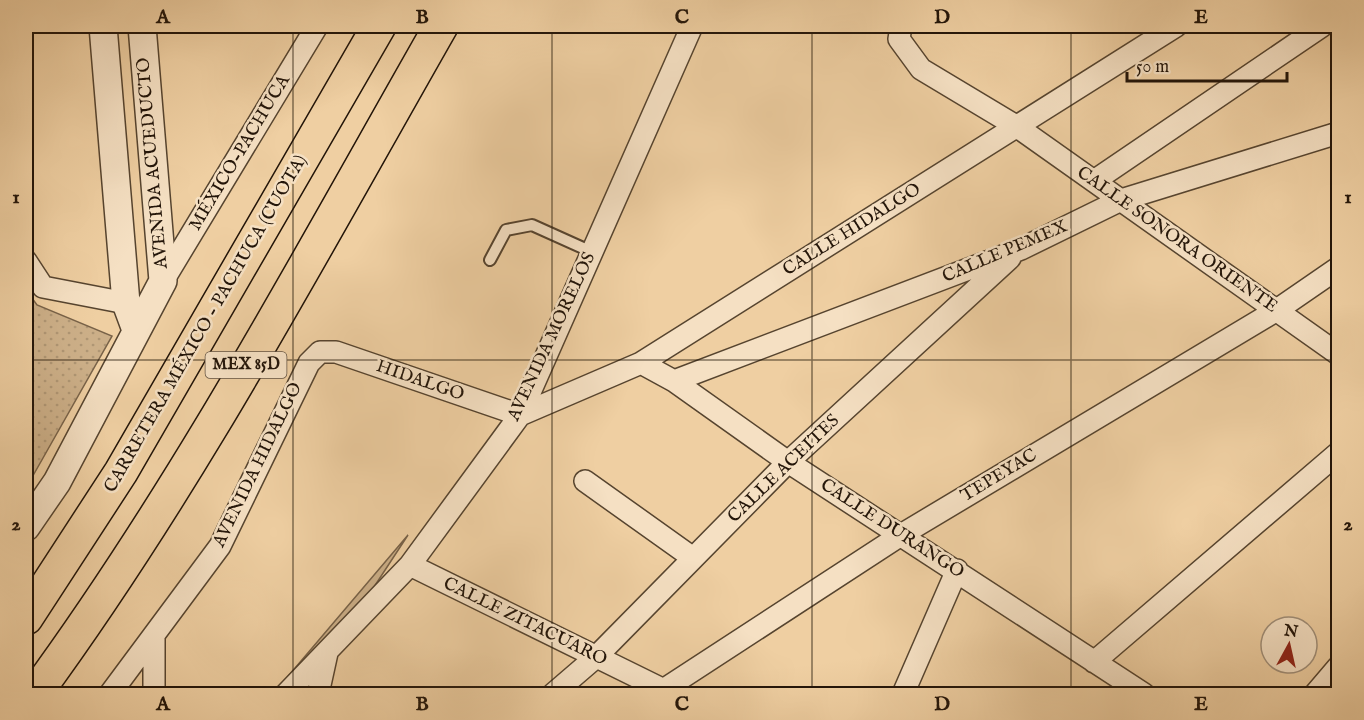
<svg xmlns="http://www.w3.org/2000/svg" width="1364" height="720" font-family="'IM FELL English',serif">
  <style>
    .green { fill: #ccaf88; stroke: #786248; stroke-width: 1.5 }
    .park { fill: url(#park-dots); stroke: #786248; stroke-width: 1.5 }
    .lines { fill: none; stroke-linecap: round; stroke-linejoin: round }
    .service-casing { stroke: #56442f; stroke-width: 14 }
    .minor-casing { stroke: #56442f; stroke-width: 24 }
    .tertiary-casing { stroke: #56442f; stroke-width: 30 }
    .motorway-casing { stroke: #231509; stroke-width: 36 }
    .service { stroke: #f5e0c3; stroke-width: 10 }
    .minor { stroke: #f5e0c3; stroke-width: 21 }
    .tertiary { stroke: #f5e0c3; stroke-width: 27 }
    .motorway { stroke: #efcfa2; stroke-width: 33 }
    .grid { fill: none; stroke: #231509; stroke-width: 1.5; stroke-opacity: 0.55 }
    .labels { text-anchor: middle; dominant-baseline: central; stroke-width: 5; stroke-linejoin: round; paint-order: stroke }
    .shield { fill: #f5e0c3; stroke: #625241; stroke-width: 1.5 }
    .shield-label { font-size: 16px; font-weight: bold; fill: #231509 }
    .street-label { font-size: 18px; fill: #231509; stroke: #f5e0c3 }
    .neatline { fill: none; stroke: #231509; stroke-width: 2 }
    .grid-label { font-size: 20px; text-anchor: middle; font-weight: bold; fill: #231509 }
  </style>
  <defs>
    <pattern id="park-dots" width="8" height="8" patternUnits="userSpaceOnUse" patternTransform="scale(1.5)"><rect width="8" height="8" fill="#ccaf88"/><path d="M2 2h.1M6 6h.1" fill="none" stroke="#af9674" stroke-width="1.8" stroke-linecap="round"/></pattern>
  </defs>
  <rect width="100%" height="100%" fill="#efcfa2"/>
  <filter id="stains"><feTurbulence type="fractalNoise" baseFrequency=".00333" numOctaves="4"/><feColorMatrix values="0 0 0 0 .2 0 0 0 0 .09 0 0 0 0 .02 0 0 0 .5 -.17"/></filter>
  <radialGradient id="worn" r=".72"><stop offset=".6" stop-color="#630" stop-opacity="0"/><stop offset="1" stop-color="#630" stop-opacity=".3"/></radialGradient>
  <path class="green" d="M408,535l-104,159h-31z"/>
  <path class="park" d="M26,290l11,15 75,31 -86,152z"/>
  <g class="lines">
    <g class="service-casing">
      <path id="service" d="M490,260l16,-30 26,-5 60,27"/>
    </g>
    <g class="minor-casing">
      <path id="minor" d="M901,26l-2,13 22,30 95,57 322,228
        M1094,181l228,-155
        M26,261l17,26 83,16
        M163,281l154,-255
        M641,363l33,18 114,81 356,232
        M674,381l347,-132 100,-49 217,-67
        M520,415l121,-52 535,-337
        M585,481l108,77
        M410,565l262,129
        M1094,662l244,-209
        M110,694l110,-148 89,-183 11,-11h16l184,63
        M154,694v-57
        M286,694l124,-129 110,-150 172,-389
        M318,694l9,-41
        M553,694l43,-37 192,-195 222,-204
        M657,694l244,-159 376,-225 61,-42
        M903,694l54,-124
        M1315,694l23,-27"/>
    </g>
    <g class="tertiary-casing">
      <path id="tertiary" d="M103,26l23,277 10,27
        M26,527l31,-45 106,-201 -21,-255"/>
    </g>
    <g class="motorway-casing">
      <path id="motorway" d="M26,618l95,-146 258,-446
        M35,694c154,-210 277,-442 406,-668"/>
    </g>
    <use href="#service" class="service"/>
    <use href="#minor" class="minor"/>
    <use href="#tertiary" class="tertiary"/>
    <use href="#motorway" class="motorway"/>
  </g>
  <path class="grid" d="M293,26v668M552,26v668M812,26v668M1071,26v668M26,360h1312"/>
  <g class="labels">
    <rect class="shield" x="205.5" y="352" width="81" height="26" rx="4.5"/>
    <g class="shield-label">
      <text x="246" y="365">MEX 85D</text>
    </g>
    <g class="street-label">
      <text transform="translate(240 153) rotate(-59)">MÉXICO-PACHUCA</text>
      <text transform="translate(153 163) rotate(-95)">AVENIDA ACUEDUCTO</text>
      <text transform="translate(852 230) rotate(-32)">CALLE HIDALGO</text>
      <text transform="translate(1177 240) rotate(35)">CALLE SONORA ORIENTE</text>
      <text transform="translate(1005 252) rotate(-23)">CALLE PEMEX</text>
      <text transform="translate(206 324) rotate(-60)">CARRETERA MÉXICO - PACHUCA (CUOTA)</text>
      <text transform="translate(552 337) rotate(-65)">AVENIDA MORELOS</text>
      <text transform="translate(420 381) rotate(19)">HIDALGO</text>
      <text transform="translate(258 465) rotate(-64)">AVENIDA HIDALGO</text>
      <text transform="translate(784 469) rotate(-44)">CALLE ACEITES</text>
      <text transform="translate(999 476) rotate(-31)">TEPEYAC</text>
      <text transform="translate(892 529) rotate(33)">CALLE DURANGO</text>
      <text transform="translate(525 622) rotate(26)">CALLE ZITACUARO</text>
    </g>
  </g>
  <rect width="1364" height="720" fill="none" stroke="#efcfa2" stroke-width="66"/>
  <g transform="translate(1289 645) rotate(8)"><circle r="28" fill="#f5e0c3" stroke="#a18f79" stroke-width="1.5"/>
  <path d="M0-4.5L10 22L0 15L-10 22Z" fill="#8f2418"/>
  <text y="-9" font-size="16" font-weight="bold" text-anchor="middle" fill="#231509">N</text>
  </g>
  <path d="M1127 72v9h160v-9" fill="none" stroke="#231509" stroke-width="3"/>
  <text x="1136" y="72" font-size="18" fill="#231509" stroke="#f5e0c3" stroke-width="4.5" paint-order="stroke">50 m</text>
  <rect x="33" y="33" width="1298" height="654" class="neatline"/>
  <g class="grid-label">
    <text x="163" y="23">A</text>
    <text x="422" y="23">B</text>
    <text x="682" y="23">C</text>
    <text x="942" y="23">D</text>
    <text x="1201" y="23">E</text>
    <text x="16" y="203">1</text>
    <text x="1348" y="203">1</text>
    <text x="16" y="530">2</text>
    <text x="1348" y="530">2</text>
    <text x="163" y="710">A</text>
    <text x="422" y="710">B</text>
    <text x="682" y="710">C</text>
    <text x="942" y="710">D</text>
    <text x="1201" y="710">E</text>
  </g>
  <rect width="100%" height="100%" filter="url(#stains)"/>
  <rect width="100%" height="100%" fill="url(#worn)"/>
</svg>
